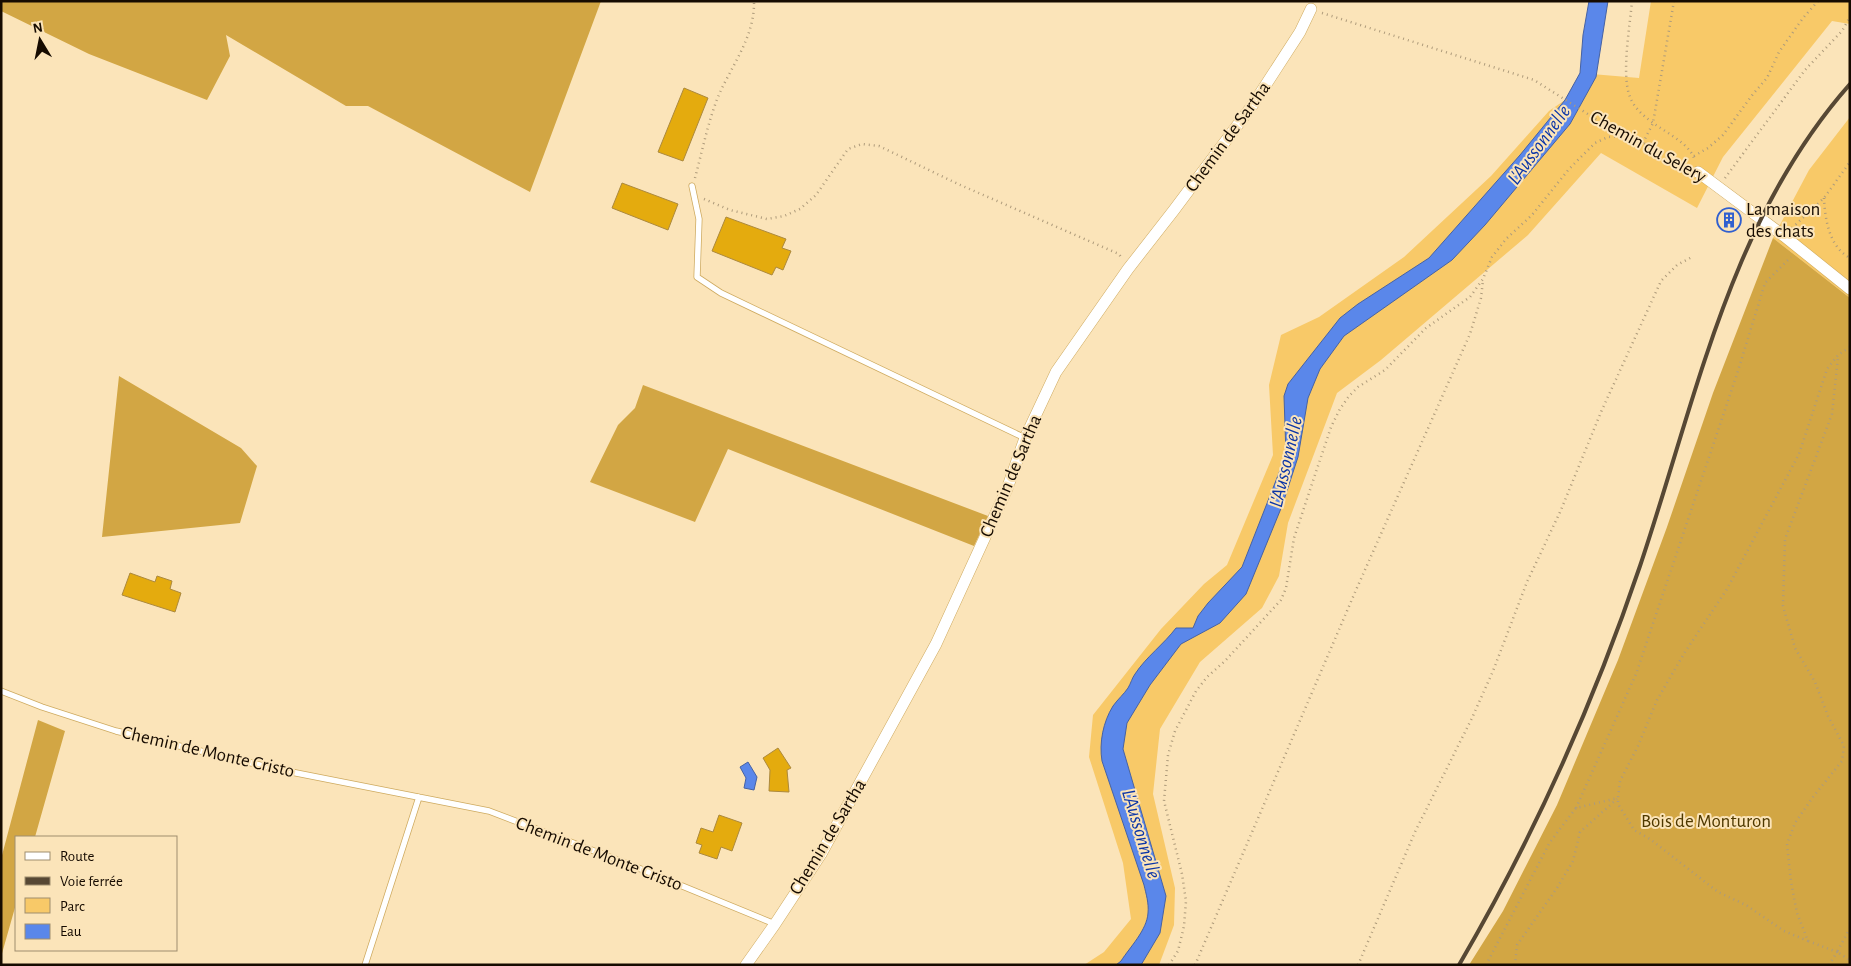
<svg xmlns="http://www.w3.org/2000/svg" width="1851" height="966" font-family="'Alegreya Sans',sans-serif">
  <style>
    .green { fill: #f8c968 }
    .forest { fill: #d2a644 }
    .water { fill: #5a87ea; stroke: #4662a4 }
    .building { fill: #e4ab0e; stroke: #ac893d }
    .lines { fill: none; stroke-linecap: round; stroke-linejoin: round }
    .lane-casing { stroke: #ceaa5f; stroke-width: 7 }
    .street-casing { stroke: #ceaa5f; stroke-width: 12 }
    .path { stroke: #ae9b7b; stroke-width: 2.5; stroke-dasharray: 1 4; stroke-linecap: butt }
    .lane { stroke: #fff; stroke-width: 5.5 }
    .street { stroke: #fff; stroke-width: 11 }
    .rail { stroke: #574834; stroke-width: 4 }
    .labels { text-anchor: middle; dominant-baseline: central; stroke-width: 4; stroke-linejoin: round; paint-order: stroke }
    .street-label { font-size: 19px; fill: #160b00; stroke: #fbe4b9 }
    .poi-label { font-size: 19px; fill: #160b00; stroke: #fbe4b9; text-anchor: start }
    .park-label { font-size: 19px; fill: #4f3900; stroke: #fbe4b9 }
    .water-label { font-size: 20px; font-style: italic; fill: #0b35a7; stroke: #fbe4b9 }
  </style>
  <rect width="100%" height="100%" fill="#fbe4b9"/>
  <path class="green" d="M1651,1h199v23l-18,-3 -109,136 -26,51 -96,-55 -73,82 -147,125 -44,33 -49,130 -9,53 -17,32 -62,54 -40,67 -7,65 22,94 -1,37 -15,40h-75l20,-13 27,-33 -8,-56 -34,-106 4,-42 68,-86 43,-45 23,-19 46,-110 -4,-70 12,-50 38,-18 85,-60 87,-81 58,-65 16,-11 15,-27 59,5z
    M1850,117v181l-77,-60 36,-68z"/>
  <path class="forest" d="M1,1h600l-71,191 -162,-86h-22l-120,-71 4,21 -23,44 -118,-46 -88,-43z
    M1773,238l77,60v667h-381l34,-54 54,-106 61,-145 49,-133 46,-134z
    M119,376l122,72 16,18 -17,57 -138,14z
    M643,385l345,131 -14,30 -246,-97 -33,73 -105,-40 28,-57 17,-17z
    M38,720l27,11 -30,106h-19v67l-15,53v-98z"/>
  <path class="water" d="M1589,1h19l-12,76 -26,47 -85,101 -33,35 -108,76 -24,33 -12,29 -10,59 -16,49 -36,88 -26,29 -39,21 -31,41 -23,38 -4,26 43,147 -6,37 -19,32h-25l5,-4c9,-14 26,-31 27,-48 1,-10 -2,-19 -4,-28l-42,-124c-3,-18 1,-39 11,-55 5,-7 11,-12 15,-18 3,-5 4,-10 7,-14 11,-17 29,-30 41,-46h17l5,-12 10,-13 34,-36 44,-112 -2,-59 4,-12 52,-66 18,-14 71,-46 91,-103 45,-55 15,-27 3,-38z
    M748,762l9,15 -3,13 -10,-2 2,-10 -6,-11z"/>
  <path class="building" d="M684,88l24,10 -25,63 -25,-9z
    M622,183l56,21 -10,26 -56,-22z
    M1723,212l16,7 -4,10 -16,-7z
    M726,217l60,22 -4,9 9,3 -8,19 -7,-3 -4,8 -60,-24z
    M130,573l25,9 2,-6 15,5 -2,8 11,4 -6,19 -53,-17z
    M778,748l13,20 -4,2 2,22 -20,-1 1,-21 -7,-12z
    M719,815l23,8 -10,28 -11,-4 -4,12 -18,-6 3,-8 -6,-2 5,-15 12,4z"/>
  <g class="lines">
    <g class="lane-casing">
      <path id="lane" d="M692,186l7,33 -2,58 24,16 304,145
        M1,691l41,16 74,24 165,39 208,41 142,54 144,59
        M365,965l54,-168"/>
    </g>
    <g class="street-casing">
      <path id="street" d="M1698,172l86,64 66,53
        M746,965l29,-41 46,-70 115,-210 71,-155 18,-51 31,-66 72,-103 46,-59 80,-107 46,-71 11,-23"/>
    </g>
    <path class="path" d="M1632,1c-2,25 -11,74 -2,96 11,29 59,39 65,64
      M1322,13l212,67 87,55 22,8 45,24
      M1643,143l10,-20 21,-122
      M1694,156l14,-8 15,-13 30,-41 14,-16 12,-26 24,-34 15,-17
      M695,178c7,-26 13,-56 23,-81 13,-31 37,-60 36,-96
      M1725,178l80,-108 37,-39 8,-14
      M1824,198c1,21 5,49 26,60
      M704,199l26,11 37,9 17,-3 16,-7 16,-14 32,-46 14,-5 17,2 79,38 161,70 3,5
      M1792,228l32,-30 26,-36
      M1576,808l60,-134 101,-300 28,-91 26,-26
      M1850,928l-13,24 13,8
      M1808,941l-24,-10 -38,-26 -28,-13 -68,-53 -16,-9 -16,-26v-6l2,-17 18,-35 19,-46 28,-48 42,-63 72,-135 28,-85 11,-14 12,-8
      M1169,965l9,-14 6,-25 2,-25 -4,-27 -18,-73 4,-46 7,-24 21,-40 11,-14 18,-16 56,-61 5,-12 8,-50 37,-111 9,-18 9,-13 9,-9 27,-17 41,-42 44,-31 13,-18 9,-22 14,-18 26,-24 37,-46 26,-26 13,-6 15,-1
      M1195,965l161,-375 114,-256 11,-36 2,-18
      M1358,965l57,-133 57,-114 21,-47 34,-89 34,-72 40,-98 60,-131 16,-16 15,-8
      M1486,965l64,-123 26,-34 42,-10
      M1515,965l2,-20 40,-57 16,-27 7,-29 37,-33
      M1829,965l8,-13 -29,-11 -11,-28 -6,-31 -4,-38 8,-21 18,-26 29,-36 2,-15 -16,-30 -13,-34 -20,-34 -12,-42 2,-67 47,-125 6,-57"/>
    <use href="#lane" class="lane"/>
    <use href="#street" class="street"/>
    <path class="rail" d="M1459,965c74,-127 134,-260 181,-399 56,-166 90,-347 210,-482"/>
  </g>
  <defs>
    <g id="building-ring" transform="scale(1.25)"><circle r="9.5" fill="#fbe4b9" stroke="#305fcf" stroke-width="1.5"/><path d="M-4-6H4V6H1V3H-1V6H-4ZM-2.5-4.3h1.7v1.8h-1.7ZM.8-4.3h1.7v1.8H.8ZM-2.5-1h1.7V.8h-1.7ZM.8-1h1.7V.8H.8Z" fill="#305fcf"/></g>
  </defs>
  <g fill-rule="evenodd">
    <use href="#building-ring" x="1729" y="220"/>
  </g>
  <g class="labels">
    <g class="street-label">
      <text transform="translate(1228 137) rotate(-54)">Chemin de Sartha</text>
      <text transform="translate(1648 147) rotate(29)">Chemin du Selery</text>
      <text transform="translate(1011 476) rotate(-67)">Chemin de Sartha</text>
      <text transform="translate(208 752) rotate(13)">Chemin de Monte Cristo</text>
      <text transform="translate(828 837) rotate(-59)">Chemin de Sartha</text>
      <text transform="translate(599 854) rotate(21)">Chemin de Monte Cristo</text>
    </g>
    <g class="poi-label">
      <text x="1746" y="209">La maison<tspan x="1746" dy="22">des chats</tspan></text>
    </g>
    <g class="park-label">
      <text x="1706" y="821">Bois de Monturon</text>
    </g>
    <g class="water-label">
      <text transform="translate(1539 145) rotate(-54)">L'Aussonnelle</text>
      <text transform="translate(1286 462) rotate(-77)">L'Aussonnelle</text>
      <text transform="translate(1141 834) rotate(73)">L'Aussonnelle</text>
    </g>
  </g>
  <rect width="1851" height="966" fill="none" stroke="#160b00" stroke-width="5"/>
  <rect x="15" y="836" width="162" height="115" fill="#fbe4b9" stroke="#9f8d6f"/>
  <rect x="25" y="852" width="25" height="8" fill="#ffffff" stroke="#9f8d6f"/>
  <text x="60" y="861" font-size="15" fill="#160b00">Route</text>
  <rect x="25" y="877" width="25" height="8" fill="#574834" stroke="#9f8d6f"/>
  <text x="60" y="886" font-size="15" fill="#160b00">Voie ferrée</text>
  <rect x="25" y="898" width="25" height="15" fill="#f8c968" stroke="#9f8d6f"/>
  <text x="60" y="911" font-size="15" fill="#160b00">Parc</text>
  <rect x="25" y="924" width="25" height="15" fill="#5a87ea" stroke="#9f8d6f"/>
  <text x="60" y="936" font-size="15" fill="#160b00">Eau</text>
  <g transform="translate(40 40) rotate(350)" stroke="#fbe4b9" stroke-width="4" paint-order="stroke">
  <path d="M0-4L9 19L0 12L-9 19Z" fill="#160b00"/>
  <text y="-8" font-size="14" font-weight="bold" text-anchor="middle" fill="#160b00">N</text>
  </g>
</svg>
